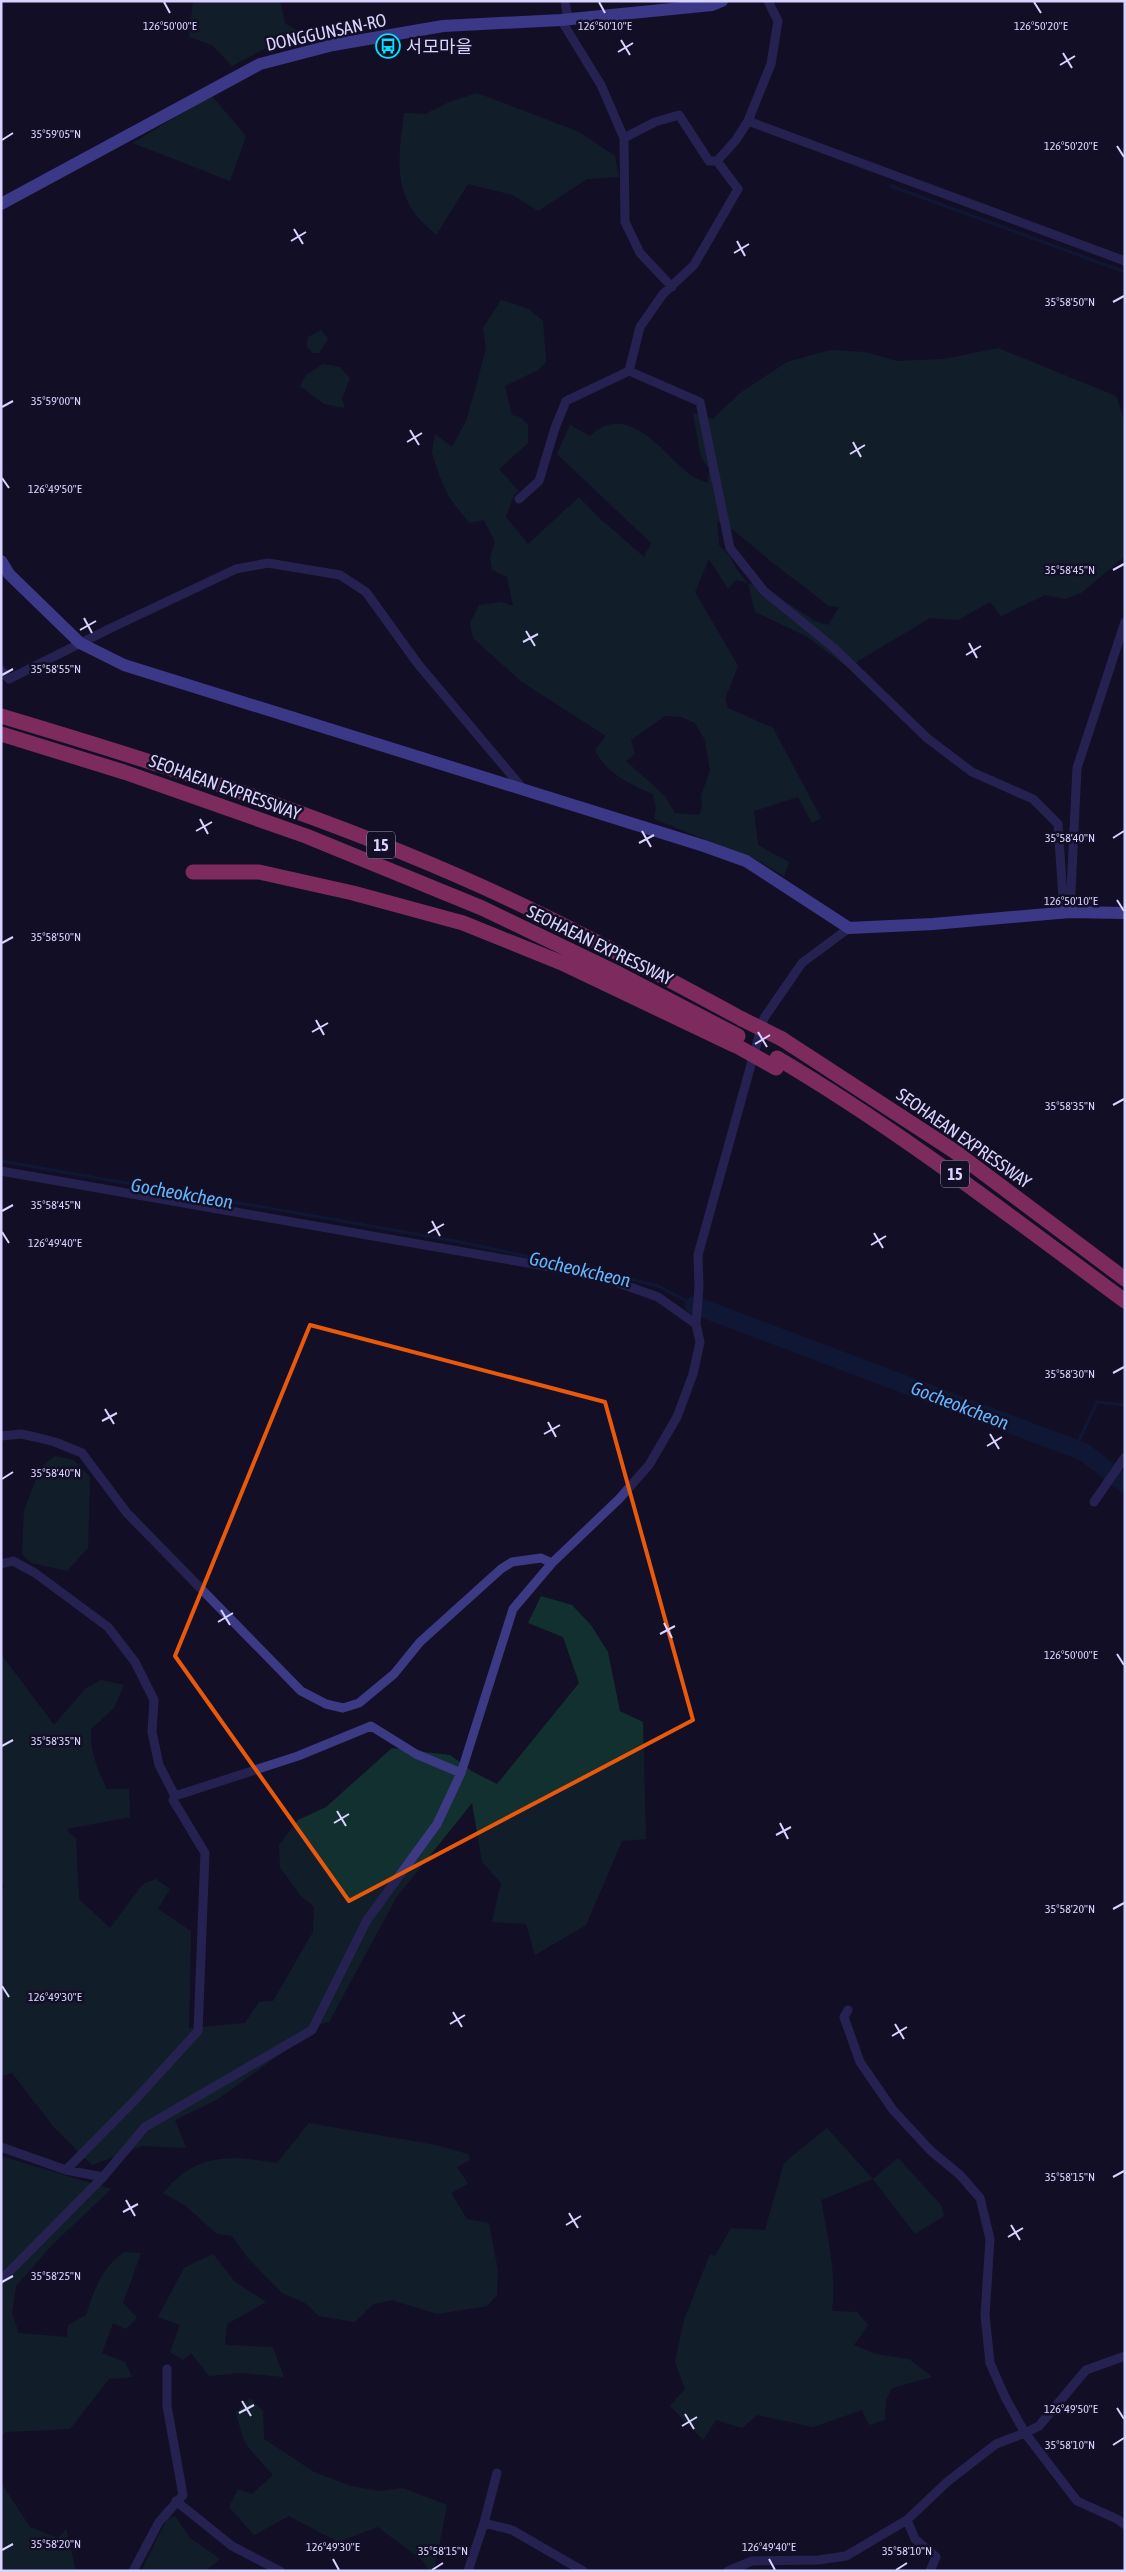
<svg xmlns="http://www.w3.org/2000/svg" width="1126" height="2572" font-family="'Asap Condensed','Noto Sans KR',sans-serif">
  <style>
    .green { fill: #12302f; fill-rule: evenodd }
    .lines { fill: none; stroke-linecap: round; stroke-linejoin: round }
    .stream { stroke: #0c2248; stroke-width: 3 }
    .river { stroke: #0c2248; stroke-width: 18 }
    .street { stroke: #3d3a85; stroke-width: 9 }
    .secondary { stroke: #6f6bff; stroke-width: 12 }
    .highway { stroke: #ff4fa3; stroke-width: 15 }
    .highway-bridge { stroke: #ff4fa3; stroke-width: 15 }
    .marked { fill: none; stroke: #e8590c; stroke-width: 4; stroke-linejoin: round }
    .ticks { fill: none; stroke: #d9d4ff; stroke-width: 2 }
    .labels { text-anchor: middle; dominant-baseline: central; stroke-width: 5; stroke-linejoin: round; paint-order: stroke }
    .shield { fill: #130f26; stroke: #9e99be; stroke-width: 1 }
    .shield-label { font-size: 16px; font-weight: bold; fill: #d9d4ff }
    .street-label { font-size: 18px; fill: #d9d4ff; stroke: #130f26 }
    .poi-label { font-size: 18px; fill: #d9d4ff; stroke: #130f26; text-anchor: start }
    .water-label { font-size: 19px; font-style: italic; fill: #62b6ff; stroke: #130f26 }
    .ticks-label { font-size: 12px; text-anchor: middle; fill: #d9d4ff; stroke: #130f26; stroke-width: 5; stroke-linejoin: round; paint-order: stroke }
  </style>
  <rect width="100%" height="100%" fill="#130f26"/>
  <path class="green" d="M193,1h87l5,22 24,15 -35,6 -42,22 -20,-21 -23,-8z
    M477,93l102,39 36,24 4,21 -32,2 -49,32 -25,-16 -45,-11 -32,51c-7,-7 -16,-14 -22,-23 -21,-29 -14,-66 -10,-99l21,1 24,-12z
    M211,95l35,41 -16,45 -97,-38z
    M501,300l28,9 14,12 3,41 -8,8 -33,16 7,29 8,2 8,8v18l-29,26 20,22 -5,4 -8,22 22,27 51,-47 18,19 47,41 7,-14 -94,-89 13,-29 20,11c39,-37 74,20 103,41 4,2 10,4 15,6l1,-14 -8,-12 -8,-44 20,6 27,-26 47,-31 43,-12 35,2 32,9 48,-2 53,-11 118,48 9,26v134l-44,37 -16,6 -20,-4 -44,21 -11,-14 -32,18 -28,-2 -72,43 -8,8 -44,-33 -51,-24 -7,-29 -12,-3 -8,9 -19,-30 -14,33 43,74 -13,33 3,9 45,20 48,90 -9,5 -14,-26 -44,14 4,34 31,17 -5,14 -27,-16 -103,-41 2,-11 -3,-14c-24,-10 -47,-21 -58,-44l11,-14 -84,-54 -49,-44 -3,-15 9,-18 22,-3 12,4 -6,-29 -15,-7 -2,-13 5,-15 -11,-22 -15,3 -20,-26 -9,-20 -8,-24 3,-19 17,13 14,-26 12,-42 8,-31 -3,-20zM717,521l19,11 37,31 56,43 10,1 -11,18 -13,-4 -43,-28 -24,-10 -12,-14 -6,-13 -11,-11zM665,716l16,1 14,6 10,17 5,30 -9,26 1,12 -3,7 -24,-2 -10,-17 -39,-35 9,-7 -4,-14z
    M321,330l7,9 -9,14h-6l-6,-6 1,-10z
    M323,364l17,3 10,11 -8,21 3,9 -21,-4 -24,-18 6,-11z
    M55,1456l18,4 17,17 -2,71 -21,23 -35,-8 -10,-9 2,-44 17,-43z
    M541,1596l31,9 19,20 17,27 12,59 23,11 3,117 -24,2 -36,84 -51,30 -9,-31 -34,-2 9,-39 -19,-21 -10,-59 -76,95 -67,124 -6,1 -105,76 -43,21 11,28 -44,-2 -50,19 -39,-39 -41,-53 -11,3v-187l4,-2 -4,-6v-227l53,71 32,-37 15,-8 23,5 -10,23 -23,21c-1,23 6,40 16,60h22l1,28 -64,12 10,10 3,60 31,29 33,-44 13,-5 14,10 -12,20 33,22 -2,97 56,-5 14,-21 14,-1 40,-69 1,-25 -14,-12 -20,-28 -1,-22 19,-25 28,-13 66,-59 58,7 23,17 24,12 82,-101 -16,-46 -35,-14z
    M309,2123l126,22 33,9 2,6 -13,7 11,17 -17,9 16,26 22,4 9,48 -1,24 -10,11 -50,8 -45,-14 -19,4 -18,18 -36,-6 -14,-13 -23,-10 -34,-35 -16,-22 -15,-2 -31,-28 -23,-13c34,-40 65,-38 114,-30z
    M827,2128l46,51 25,-21 43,47 3,11 -29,18 -42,-55 -52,21c6,36 16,73 11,111l25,1 11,13 -14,20 22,9 33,5 23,18 -40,11 -6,12 -1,20 -16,5 -7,-15 -49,17 -56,-12 -15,13 -26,-8 -13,20 -33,-34 15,-17 -10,-27 9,-42 26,-66 5,2 16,-28 34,2 19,-67z
    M4,2157l107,32 -60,57 -35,40 -4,28 7,19 48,4 1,-12 18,-10c8,-24 16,-48 38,-63l17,1 -18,50 14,15 -11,11 -13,-6 -11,30 23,9 7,15 -23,2 -39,50 -65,3 -4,6v-280z
    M213,2254l22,28 31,20 -39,22 -2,21 48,2 11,30 -43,-4 -32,3 -18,-23 -8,7 -13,-8 10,-27 -22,-8 26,-49z
    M250,2398l13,13 1,28 50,33 37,14 28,5 24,-3 44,17 -13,66h-4l-8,-11 -44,-33 -40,15 -49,-26 -35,19 -25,-28 9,-18 14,5 21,-19 -25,-28 -5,-9 -7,-25z
    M1,2483l29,44 28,11 8,-9 10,42h-73l-2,-2z
    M175,2516l15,22 30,21 -14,12h-65l26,-52z"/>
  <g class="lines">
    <path class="stream" d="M891,186l234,86
      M1,1161l454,80 152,32 51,13 36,19
      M1075,1449l22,-47 28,3"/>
    <path class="river" d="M694,1305l390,147 41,32"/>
    <path class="street" d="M565,1l3,18
      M561,20l40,65 23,53 1,84 15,31 32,34
      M748,121l377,140
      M624,138l31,-16 24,-7 30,46h8
      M629,371l71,31 30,146 34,43 70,57 93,90 45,34 61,27 25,25 6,89
      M519,499l20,-18 16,-53 11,-27 63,-30 11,-44 23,-33 31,-29 44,-76 -21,-28 19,-21 12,-19 23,-57 7,-43 -10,-20
      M1,670l8,9 102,-51 125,-59 32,-6 72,12 26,17 52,72 106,126
      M1070,912l7,-144 48,-146
      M1,1171l595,104 62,22 38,27
      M1,1436l20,-2 14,3 20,5 27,11 45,60 174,178 25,13 17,4 16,-5 35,-29 26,-32 81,-73 11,-7 29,-4 11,5
      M1094,1502l31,-45
      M1,1564l12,-3 22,12 73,54 27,35 19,38 -2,32 7,33 16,31 123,-40 73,-30 45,28 45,19
      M848,2010l-4,7 16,45 33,48 38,41 29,24 20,23 10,41 -5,76 5,48 15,34 20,36 14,-7 47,-56 39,-14
      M1,2147l65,23 37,7
      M66,2170l70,-71 62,-68 7,-178 -32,-53
      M1,2280l102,-103 42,-50 167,-97 55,-110 70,-96 24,-51 52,-164 39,-46 67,-64 30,-34 28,-48 16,-43 7,-32 -4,-18 3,-37 -1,-32 66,-237 38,-55 47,-35
      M176,2501l56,45 48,25
      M907,2520l8,19 21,18 -6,14
      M484,2523l28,7 71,41
      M133,2571l26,-49 24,-27 -16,-89v-37
      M468,2571l16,-48 13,-50
      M728,2571l24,-10 66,-1 28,-4 61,-36 40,-38 49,-38 29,-11 52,68 40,18 8,6"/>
    <path class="secondary" d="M1,204l259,-140 73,-19 110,-19 118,-6 151,-15 10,-4
      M1,561l8,13 71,69 44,22 580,181 42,15 103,67 84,-4 137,-12 55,1"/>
    <path class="highway" d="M1,716c164,49 327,101 482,171 88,40 174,86 259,132
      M1,734l123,38 182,64 176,72 133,64 123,64
      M193,872h66l94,21 110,30 99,40 172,82
      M782,1039l172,112 171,128
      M777,1058c122,72 234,159 348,243"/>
    <path class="highway-bridge" d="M742,1019l40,20
      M735,1045l41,23"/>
  </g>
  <path d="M0 0H1126V2572H0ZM310,1325l295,77 88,318 -344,181 -174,-245z" fill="#130f26" fill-opacity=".55" fill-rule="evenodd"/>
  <path class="marked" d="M310,1325l295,77 88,318 -344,181 -174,-245z"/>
  <path class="ticks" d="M164,2l6,11M599,2l6,11M1034,2l7,11M621,40l9,15M618,52l15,-9M1063,53l9,15M1060,65l15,-9M2,140l11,-7M1117,146l7,11M294,229l9,15M291,241l15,-9M737,241l8,15M734,253l15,-9M1113,302l11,-6M2,407l11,-6M410,430l9,15M407,442l15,-9M853,442l8,15M850,454l15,-9M2,478l7,10M1113,570l11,-6M84,618l8,15M80,630l16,-9M526,631l9,15M523,642l15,-8M969,643l8,15M966,655l15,-9M2,675l11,-6M200,819l8,15M196,831l16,-9M642,831l9,16M1113,838l11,-7M639,843l15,-8M1117,900l7,11M2,943l11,-6M316,1020l8,15M312,1032l16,-9M758,1032l9,15M755,1044l15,-9M1113,1105l11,-6M2,1211l11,-6M432,1221l8,15M2,1232l7,11M428,1233l16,-9M874,1233l9,15M871,1245l15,-9M1113,1373l11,-6M105,1409l9,15M102,1421l15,-8M548,1422l8,15M544,1434l16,-9M990,1434l9,15M987,1446l15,-9M2,1479l11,-7M221,1610l9,15M218,1622l15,-9M664,1623l8,15M660,1634l15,-8M1117,1654l7,11M2,1746l11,-6M337,1811l9,15M334,1823l15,-9M780,1823l8,16M776,1835l15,-8M1113,1909l11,-6M2,1986l7,11M453,2012l9,15M450,2024l15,-9M895,2024l9,15M892,2036l15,-9M1113,2177l11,-6M126,2200l9,16M123,2212l15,-8M569,2213l9,15M566,2225l15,-9M1011,2225l9,15M1008,2237l15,-9M2,2282l11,-6M242,2401l9,15M1117,2408l7,11M239,2413l15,-8M685,2414l9,15M682,2426l15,-9M1113,2445l11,-7M2,2550l11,-6M333,2559l6,11M769,2559l6,11M432,2570l11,-7M896,2570l11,-7"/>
  <defs>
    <g id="bus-ring" transform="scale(1.25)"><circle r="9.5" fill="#130f26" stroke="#00e5ff" stroke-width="1.5"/><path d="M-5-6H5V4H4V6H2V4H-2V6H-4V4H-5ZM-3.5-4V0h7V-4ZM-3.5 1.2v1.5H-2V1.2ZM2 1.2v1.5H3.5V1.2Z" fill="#00e5ff"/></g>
  </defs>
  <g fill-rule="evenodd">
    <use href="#bus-ring" x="388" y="46"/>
  </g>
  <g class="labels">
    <g class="shield">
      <rect x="367" y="831.5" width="28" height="27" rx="4"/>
      <rect x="941" y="1160.5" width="28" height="27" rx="4"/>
    </g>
    <g class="shield-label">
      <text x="381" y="845">15</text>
      <text x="955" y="1174">15</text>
    </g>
    <g class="street-label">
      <text transform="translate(326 32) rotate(-12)">DONGGUNSAN-RO</text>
      <text transform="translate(225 787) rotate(20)">SEOHAEAN EXPRESSWAY</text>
      <text transform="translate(600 945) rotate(26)">SEOHAEAN EXPRESSWAY</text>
      <text transform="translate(964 1138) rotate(35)">SEOHAEAN EXPRESSWAY</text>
    </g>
    <g class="poi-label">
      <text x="406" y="46">서모마을</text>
    </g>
    <g class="water-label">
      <text transform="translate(182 1193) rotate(10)">Gocheokcheon</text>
      <text transform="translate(580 1269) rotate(13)">Gocheokcheon</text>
      <text transform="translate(960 1405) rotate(21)">Gocheokcheon</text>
    </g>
  </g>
  <g class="ticks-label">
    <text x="170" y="30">126°50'00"E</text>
    <text x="605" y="30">126°50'10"E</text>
    <text x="1041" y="30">126°50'20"E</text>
    <text x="56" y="138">35°59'05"N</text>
    <text x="1071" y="150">126°50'20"E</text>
    <text x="1070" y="306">35°58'50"N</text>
    <text x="56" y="405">35°59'00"N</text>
    <text x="55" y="493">126°49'50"E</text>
    <text x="1070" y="574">35°58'45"N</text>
    <text x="56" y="673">35°58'55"N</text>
    <text x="1070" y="842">35°58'40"N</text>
    <text x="1071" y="905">126°50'10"E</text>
    <text x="56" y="941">35°58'50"N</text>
    <text x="1070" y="1110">35°58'35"N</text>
    <text x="56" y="1209">35°58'45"N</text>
    <text x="55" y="1247">126°49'40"E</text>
    <text x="1070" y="1378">35°58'30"N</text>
    <text x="56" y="1477">35°58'40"N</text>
    <text x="1071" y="1659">126°50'00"E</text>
    <text x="56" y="1745">35°58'35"N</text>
    <text x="1070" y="1913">35°58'20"N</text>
    <text x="55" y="2001">126°49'30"E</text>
    <text x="1070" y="2181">35°58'15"N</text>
    <text x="56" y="2280">35°58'25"N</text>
    <text x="1071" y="2413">126°49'50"E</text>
    <text x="1070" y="2449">35°58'10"N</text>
    <text x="56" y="2548">35°58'20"N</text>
    <text x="333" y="2551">126°49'30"E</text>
    <text x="769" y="2551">126°49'40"E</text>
    <text x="443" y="2555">35°58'15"N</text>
    <text x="907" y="2555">35°58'10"N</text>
  </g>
  <rect width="1126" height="2572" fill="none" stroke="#d9d4ff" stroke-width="5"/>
</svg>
